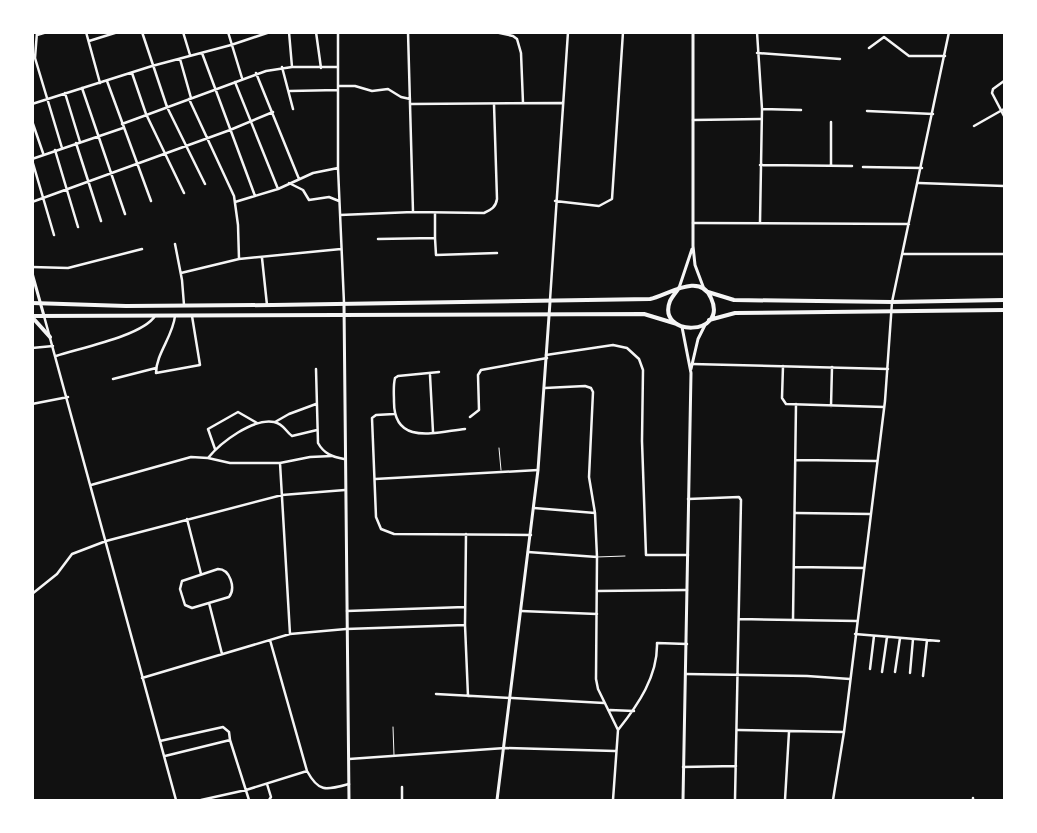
<svg xmlns="http://www.w3.org/2000/svg" width="1037" height="833" font-family="Raleway,sans-serif">
  <style>
    .lines { fill: none; stroke-linecap: round; stroke-linejoin: round }
    .service { stroke: #f5f5f5; stroke-width: 1 }
    .minor { stroke: #f5f5f5; stroke-width: 2.5 }
    .tertiary { stroke: #f5f5f5; stroke-width: 3 }
    .secondary { stroke: #f5f5f5; stroke-width: 3 }
    .primary { stroke: #f5f5f5; stroke-width: 4 }
  </style>
  <rect width="100%" height="100%" fill="#111"/>
  <g class="lines">
    <path class="service" d="M499,448l2,22
      M597,557l28,-1
      M393,727l1,28"/>
    <path class="minor" d="M37,32l-2,26 27,90
      M86,32l14,51
      M142,32l25,75 38,77
      M183,32l7,23
      M228,32l14,46
      M289,32l3,35
      M316,32l5,36
      M338,32v136l6,135
      M408,32l5,180
      M495,32l18,4 4,3 4,14 2,50
      M757,32l5,77 -2,113
      M37,35l10,-3
      M89,41l29,-9
      M869,48l15,-11 25,19h36
      M202,53l53,143
      M757,53l83,6
      M180,59l11,39
      M282,67l11,42
      M132,73l14,41 38,79
      M256,73l43,106
      M107,81l44,120
      M1004,81l-11,8 -1,4 12,23
      M235,82l43,107
      M338,86h17l17,5 16,-2 13,8 9,2
      M82,88l43,126
      M290,91l48,-1
      M65,93l15,49
      M189,99l45,97 4,29 1,34
      M32,104l120,-38 79,-21 39,-13
      M410,104l152,-1
      M762,109l39,1
      M867,111l66,3
      M693,120l67,-1
      M32,121l11,32
      M122,124l144,-53 26,-4h46
      M974,126l30,-17
      M76,143l25,78
      M55,150l23,77
      M32,159l91,-31
      M32,160l22,75
      M760,165l92,1
      M831,166v-44
      M863,167l59,1
      M289,183l14,7 6,10 20,-3 10,4
      M919,183l85,3
      M555,201l44,5 13,-7 11,-167
      M32,202l198,-72 43,-18
      M235,202l43,-13 35,-16 25,-5
      M340,215l73,-3 71,1c7,-3 12,-6 13,-14l-3,-95
      M693,223l216,1
      M435,238l1,17 61,-2
      M378,239l57,-1v-25
      M175,244l7,36 2,25
      M904,254h100
      M262,258l5,47
      M32,267l36,1 74,-19
      M181,273l58,-14 102,-10
      M550,300l18,-268
      M44,316l132,484
      M175,316c-2,20 -19,38 -19,57l44,-8 -8,-49
      M32,348l21,-2
      M546,355l67,-10 14,3 12,11 4,11 -1,71 4,114h42
      M56,356c24,-8 86,-20 99,-40
      M692,364l196,5
      M783,366l-1,32 4,6 98,3
      M316,369l2,74c6,11 15,14 26,16
      M439,372l-41,4 -3,2c-2,8 -1,16 -1,24 0,44 42,30 71,27
      M430,375l3,57
      M113,379l43,-11
      M545,388l40,-2 6,2 2,4 -4,85 6,36 2,44 -1,122 2,10 20,41
      M32,404l36,-7
      M831,406l1,-39
      M394,414l-18,1 -4,3 4,99 5,12 13,5 137,1
      M470,417l9,-7 -1,-35 3,-5 66,-12
      M275,422l14,-8 27,-10
      M215,449l-7,-20 30,-17 19,11
      M208,458c13,-16 45,-40 66,-36 10,2 11,9 18,14l25,-6
      M796,460l81,1
      M280,463l10,171
      M375,479l163,-9
      M91,485l100,-28 17,1 22,5h50l30,-6 22,-1
      M688,499l51,-2 2,3 -6,300
      M534,508l61,5
      M796,513l75,1
      M187,519l14,55
      M466,534l-1,91 3,71
      M528,552l69,5
      M794,567l70,1
      M218,569c12,0 18,19 11,28l-37,11 -7,-3 -5,-16 2,-8z
      M597,591l90,-1
      M32,594l25,-20 15,-20 34,-13 176,-46 63,-5
      M209,603l13,51
      M347,611l118,-4
      M521,611l76,3
      M739,619l118,2
      M793,620l3,-216
      M855,634l84,7
      M270,640l37,131c12,22 19,19 42,13
      M870,669l4,-33
      M882,672l5,-35
      M895,672l5,-34
      M910,673l3,-34
      M686,674l121,2 43,3
      M923,676l4,-36
      M142,678l148,-44 56,-5 119,-4
      M436,694l168,9
      M610,710l24,1
      M618,730c20,-25 40,-54 39,-87l30,1
      M738,730l106,2
      M230,740l19,60
      M160,741l63,-14 6,5 1,8 -65,16
      M349,759l156,-11 110,3
      M683,767l53,-1
      M267,784l4,13 -2,3
      M402,787v13
      M973,798v2
      M201,800l45,-10 61,-19
      M613,800l5,-70
      M785,800l4,-68
      M833,800l11,-68 41,-331 7,-99 57,-270"/>
    <path class="tertiary" d="M32,273l12,43
      M344,304l5,496
      M497,800l41,-330 12,-168"/>
    <path class="secondary" d="M693,32v214l2,19 9,24
      M679,288l13,-39
      M682,327l9,46 -8,427
      M691,369l7,-30 7,-14"/>
    <path class="primary" d="M708,292l26,8 158,2 112,-2
      M32,303l94,3 147,-1 377,-6c18,-4 50,-27 61,-1 18,39 -55,39 -41,3 2,-4 6,-9 9,-13
      M32,316l612,-2 33,10
      M32,317l18,20
      M709,320l26,-7 269,-3"/>
  </g>
  <rect width="1037" height="833" fill="none" stroke="#ffffff" stroke-width="68"/>
</svg>
